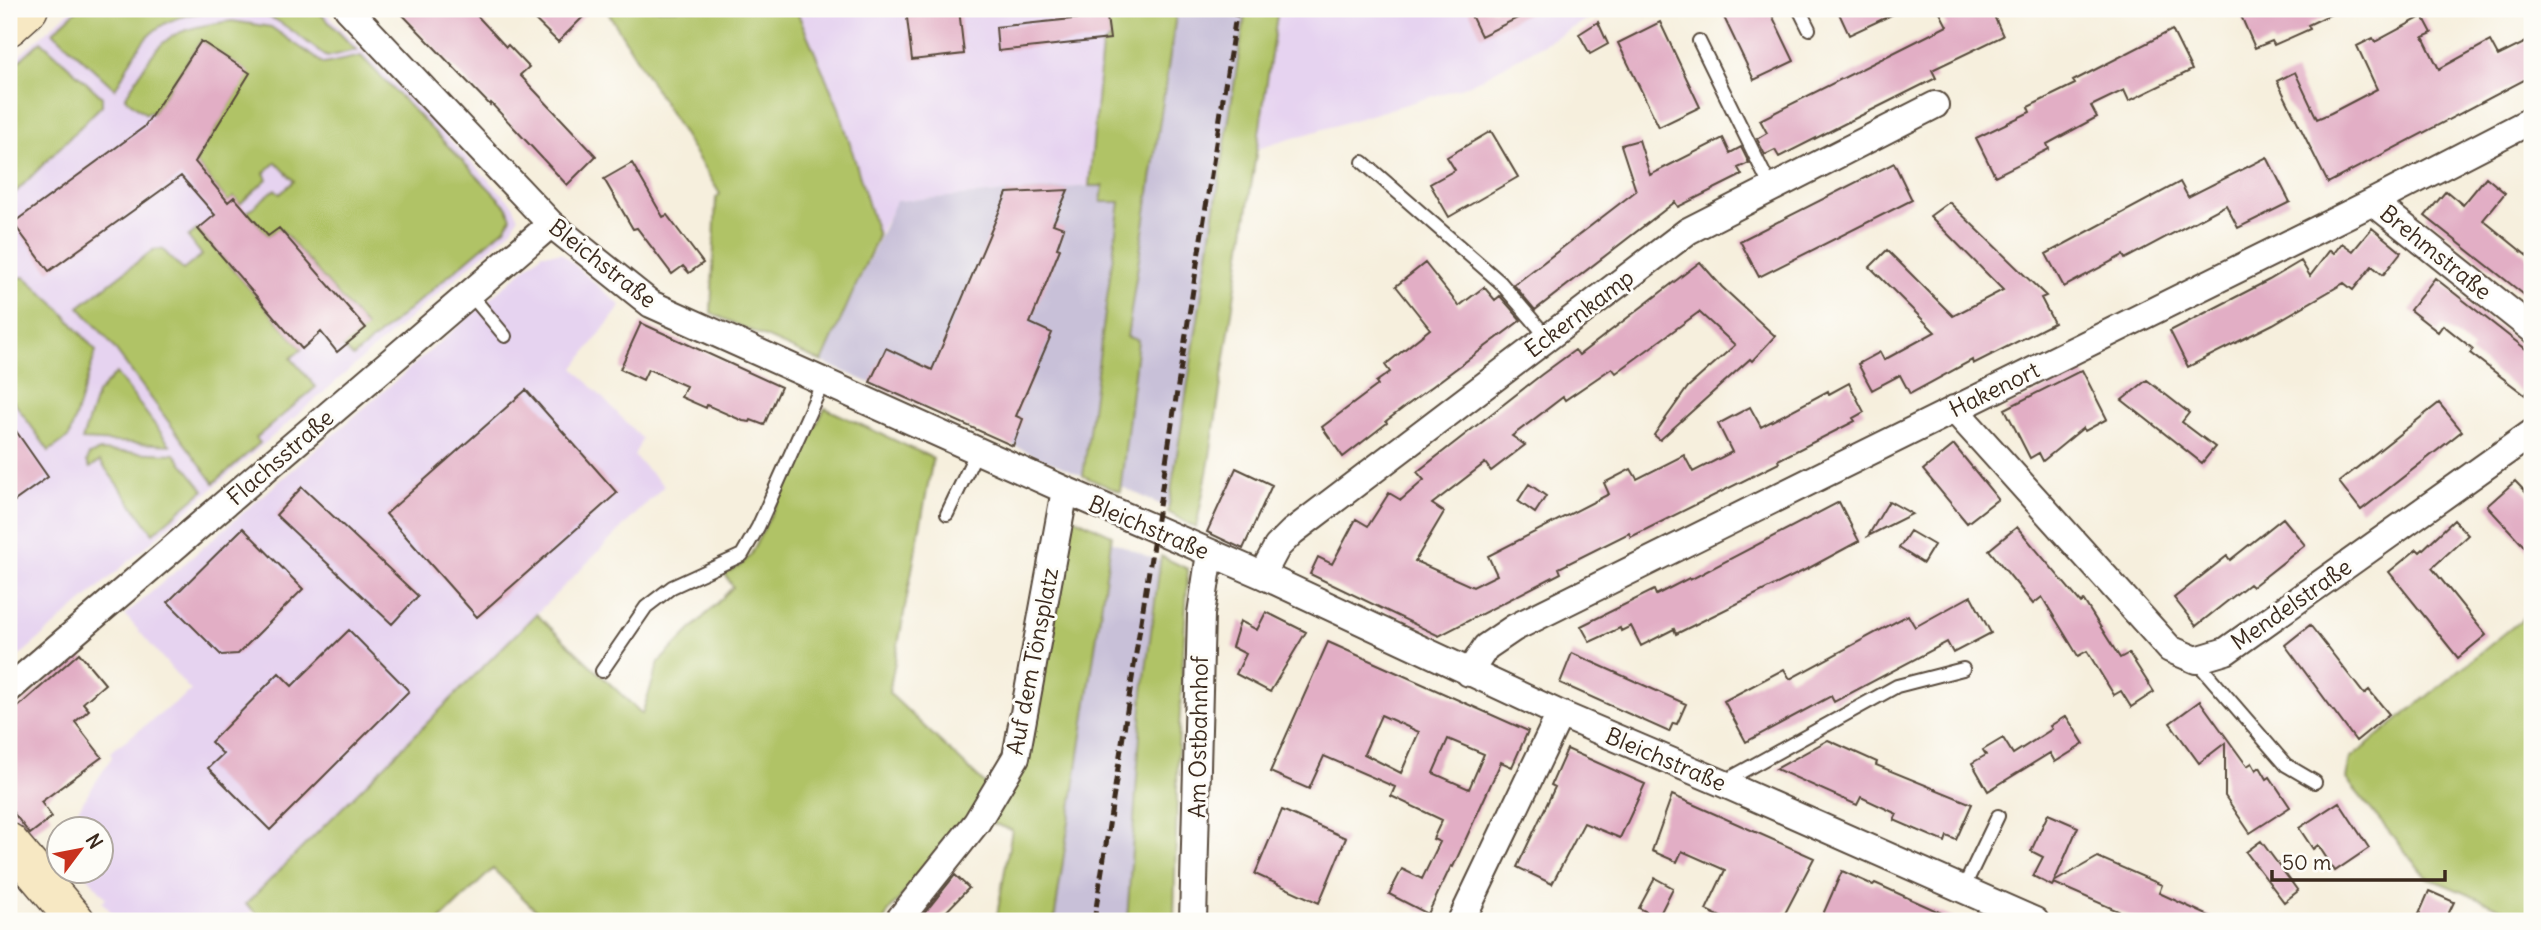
<svg xmlns="http://www.w3.org/2000/svg" width="2541" height="930" font-family="Delius,sans-serif">
  <style>
    .built { fill: #e6d3f0 }
    .industrial { fill: #c8c0d8 }
    .green { fill: #b0c366; stroke: #767642; stroke-width: 2 }
    .building { fill: #e2aec5; fill-rule: evenodd }
    .lines { fill: none; stroke-linecap: round; stroke-linejoin: round }
    .service-casing { stroke: #57483b; stroke-width: 16 }
    .minor-casing { stroke: #57483b; stroke-width: 30 }
    .secondary-casing { stroke: #57483b; stroke-width: 40 }
    .service { stroke: #fff; stroke-width: 12 }
    .minor { stroke: #fff; stroke-width: 26 }
    .secondary { stroke: #f7e8c3; stroke-width: 37 }
    .rail { stroke: #3b2a1e; stroke-width: 5; stroke-dasharray: 10 5; stroke-linecap: butt }
    .labels { text-anchor: middle; dominant-baseline: central; stroke-width: 6; stroke-linejoin: round; paint-order: stroke }
    .street-label { font-size: 23px; fill: #3b2a1e; stroke: #fdfcf7 }
  </style>
  <rect width="100%" height="100%" fill="#fdfcf7"/>
  <filter id="ink" filterUnits="userSpaceOnUse"><feTurbulence type="fractalNoise" baseFrequency=".0143" numOctaves="2"/><feDisplacementMap in="SourceGraphic" scale="14" xChannelSelector="R" yChannelSelector="G"/><feConvolveMatrix kernelMatrix="1 2 1 2 8 2 1 2 1" color-interpolation-filters="sRGB"/></filter>
  <filter id="wash" filterUnits="userSpaceOnUse"><feTurbulence type="fractalNoise" baseFrequency=".00686" numOctaves="4" result="noise"/><feDisplacementMap in="SourceGraphic" scale="28" xChannelSelector="R" yChannelSelector="G"/><feGaussianBlur stdDeviation="1.57" result="paint"/><feColorMatrix in="noise" values="0 0 0 0 0 0 0 0 0 0 0 0 0 0 0 0 0 1.4 0 .05"/><feComposite in="paint" operator="in"/></filter>
  <g filter="url(#wash)">
    <rect width="100%" height="100%" fill="#f6efdd"/>
    <path class="built" d="M72,9h250l191,196 5,12 -6,12 -503,436v-601z
      M796,9h310l4,30 -8,8 -13,139 -192,15 -19,35 -39,-128z
      M1278,9h328l-136,76 -213,64z
      M543,253h18l60,53 -47,62 68,71 -8,17 30,30 -417,417 6,7 -12,11h-122l-17,-19 4,-4 -23,-27 19,-1v-42h-42l-1,13 -7,-10 21,-14 39,-60 -2,-5 81,-61 -66,-76z"/>
    <path class="industrial" d="M1165,9h113l-69,454 -13,65 -28,-16v-4l-46,-21 -2,5 -298,-130 74,-161 207,-16z
      M1112,535l-1,6 48,20 2,-5 27,13 -10,179 -4,173h-178l16,-91 -23,-8z"/>
    <path class="green" d="M78,9h238l40,41 -29,7c-17,-12 -35,-28 -53,-38 -30,-15 -94,-10 -120,12 -19,15 -27,39 -39,58l-62,-57z
      M606,9h190l43,99 39,128 -56,126 -111,-49 5,-115 4,-4z
      M1106,9h71l-50,328 11,3 -18,152 -37,-16 37,-274h-19l2,-16h-14l13,-140 8,-7z
      M1246,9h32l-69,454 -13,65 -28,-16z
      M232,21l39,6 53,37 37,-8 146,151 4,11 -5,9 -153,130 -10,-10 23,-20 -86,-99 -12,8 -21,-24 28,-23 5,5 14,-13 -18,-19 -12,11 3,6 -27,25 -6,-7 -6,5 -33,-40 54,-89 -48,-32 -48,72 -4,-1 -3,2 -21,-16c35,-58 37,-68 107,-77z
      M41,41l61,56v8l-93,94v-129z
      M198,229l104,120 -11,9 25,29 -60,51 4,5 -46,40 -109,-147 -26,-29 74,-57 9,-1 21,21 19,-15 -14,-18z
      M25,277l34,31 37,43 -27,86 -20,14 -40,-56v-111l7,-6z
      M116,373l54,72 -88,-5 15,-46z
      M825,408l108,50 -44,235 99,94 -12,21 -87,103 -5,10h-337l-54,-52 -54,52h-174l-19,-17 290,-290 106,100 17,-52 74,-75 -8,-13 16,-9 9,-9z
      M99,451l76,3 29,36 -51,43 -53,-72 -10,7 -3,-6 2,-7z
      M1066,514l46,21 -58,386h-58l16,-91 -23,-8z
      M1161,556l27,13 -10,179 -4,173h-47l16,-229z
      M2532,611v310h-1l-105,-44 -80,-98 4,-20z"/>
    <g id="blocks">
      <path class="building" d="M397,9h74l35,38 2,-2 21,22 -9,8 76,81 -29,29 -76,-82 -1,2z
        M524,9h67l-33,33z
        M906,9h53l5,45 -52,6z
        M1080,9h26l4,30 -112,12 -2,-24 85,-9z
        M1468,9h68l-55,27z
        M1720,9h49l25,52 -40,19z
        M1837,9h67l-55,26z
        M1938,9h53l12,27 -71,34 4,8 -88,44 -69,35 -4,-7 -10,5 -8,-16 10,-6 -7,-13 187,-94z
        M2238,9h104l-34,16 2,4 -36,16 -2,-4 -17,7z
        M2423,16l9,17 -9,4 16,32 51,-28 8,15 34,-17v37l-204,107 -51,-102 18,-9 22,47 14,-6 46,-24 -20,-43 16,-8 2,4z
        M1598,22l10,22 -18,10 -11,-20z
        M1660,22l40,85 -41,20 -41,-84z
        M2172,30l20,40 -63,31 -5,-11 -33,16 6,11 -50,27 2,5 -54,27 -19,-38 54,-26 -2,-5 47,-23 -2,-3z
        M201,41l49,32 -55,89 33,40 6,-5 34,39 11,-8 87,100 -29,24 -16,-20 -19,17 -104,-120 17,-14 -34,-39 -132,95 -36,-48 131,-96z
        M1491,131l27,46 -69,40 -19,-33 25,-14 -8,-13z
        M1723,138l7,15 11,-6 8,16 -11,5 4,7 -64,32 -3,-5 -140,108 -21,-25 122,-94 -15,-46 18,-5 11,35z
        M2267,157l23,45 -52,26 -12,-23 -101,54 -2,-4 -59,32 -18,-33 134,-72 8,15z
        M632,163l31,54 4,-2 36,48 -14,10 -6,-7 -11,8 -35,-46 -4,1 -29,-50z
        M1894,163l18,37 -153,77 -19,-36z
        M2486,177l19,16 -22,27 49,40v41l-107,-85 21,-25 17,14z
        M1068,190l-15,34 11,4 -7,20 3,1 -30,74 22,10 -36,83 7,3 -10,27 -143,-64 16,-34 46,22 75,-177z
        M1949,202l97,94 -5,2 13,25 -81,41 -1,-4 -62,34 -10,-19 -28,15 -14,-26 22,-12 4,8 51,-28 -65,-65 17,-17 66,66 50,-26 -73,-74z
        M2372,228l29,24 -18,23 -11,-9 -19,24 -9,-7 -71,41 -85,43 -18,-36 99,-51 32,-19 9,15 20,-26 4,3 8,-10 11,8z
        M1700,262l22,25 53,49 -23,25 -2,-2 -90,81 -6,-5 34,-48 47,-42 -36,-33 -83,61 -4,-5 -47,32 -2,-3 -51,39 13,9 -34,26 -6,-8 -53,41 12,8 -29,49 58,26 24,-12 -9,-19 121,-62 -5,-11 27,-14 6,10 47,-24 9,17 39,-20 -14,-28 32,-17 11,20 67,-36 1,3 20,-11 15,29 -11,6 2,3 -77,39 1,3 -148,74 -2,-4 -70,35 2,5 -122,63 -129,-62 8,-17 14,7 24,-45 12,7 21,-33 12,7 23,-20 -7,-8 41,-32 83,-65 34,-25 4,5z
        M1425,263l34,43 25,-19 11,13 5,-4 21,24 -135,101 1,2 -44,34 -21,-30 56,-42 -2,-3 14,-10 -5,-7 45,-36 -34,-43z
        M2435,278l97,76v32l-7,9 -55,-42 3,-4 -30,-24 -5,7 -28,-22z
        M641,323l140,64 -17,38 -13,-5 -1,2 -7,-1 -36,-16 -1,3 -25,-11 5,-11 -38,-17 -5,11 -23,-11z
        M2082,370l25,49 -22,12 -2,-3 -40,33 -4,-8 -9,5 -25,-49z
        M2147,380l42,33 -7,9 33,25 -13,16 -80,-63z
        M526,390l91,103 -140,124 -91,-103z
        M2439,403l23,28 -101,79 -22,-28z
        M9,421l39,56 -39,28z
        M1954,445l44,54 -31,24 -44,-53z
        M1236,468l36,17 -29,64 -36,-17z
        M2515,481l17,18v56l-45,-49z
        M1529,484l17,12 -11,17 -17,-12z
        M302,487l116,109 -26,28 -116,-109z
        M1889,501l23,13 -44,22z
        M1839,502l20,39 -48,26 -135,67 -2,-5 -33,17 -10,-20 -10,5 -1,-3 -30,14 -9,-16 73,-36 2,5 33,-17 1,2z
        M2283,518l22,27 -53,42 -3,-3 -53,42 -22,-28 53,-42 3,4z
        M2454,520l14,15 -36,33 54,67 -28,23 -69,-86 28,-23 3,3z
        M2017,527l64,76 3,-2 36,57 9,-5 25,39 -23,15 -10,-16 -7,4 -27,-44 -9,5 -36,-59 -9,7 -44,-54z
        M243,528l60,61 -65,65 -17,1 -53,-53z
        M1910,531l24,14 -11,18 -24,-15z
        M1971,596l20,37 -38,20 -6,-11 -113,60 -3,-6 -85,46 -22,-41 60,-32 6,10 118,-64 7,12z
        M1266,612l40,20 -36,60 -34,-18 10,-20 -14,-7 8,-26 17,9z
        M2310,625l54,69 5,-4 20,24 -33,27 -71,-96z
        M349,630l60,61 -139,139 -62,-62 15,-14 -12,-12 68,-69 13,13z
        M1328,642l200,89 -16,36 -11,-5 -48,105 -2,-1 -23,48 -39,-20 13,-25 20,10 18,-37 -7,-3 9,-19 -51,-24 4,-9 -71,-31 -15,33 -39,-17zM1381,715l38,17 -18,41 -37,-19zM1448,739l36,15 -15,35 -36,-16z
        M79,653l26,31 -22,19 6,7 -14,12 27,35 -61,45 11,15 -22,17 -21,-27v-92z
        M1572,653l114,51 -9,20 -4,-1 -4,9 -109,-49z
        M2200,701l47,65 5,-3 4,7 4,-3 7,12 3,-2 20,30 -40,26 -25,-37v-53l-26,20 -29,-40z
        M2066,716l18,28 -29,18 -5,-9 -62,38 -16,-28 14,-8 -3,-5 20,-12 10,16 39,-25 -2,-3z
        M1828,740l49,22 -1,3 96,39 -16,36 -9,-4 -2,6 -51,-22 3,-6 -36,-17 -4,8 -81,-36z
        M1567,749l78,35 -25,54 -36,-15 -32,61 -35,-17 38,-80 -4,-2z
        M1672,795l142,63 -33,63h-52l-23,-11 19,-40 -43,-19 -5,11 -25,-11z
        M2339,802l30,46 -34,23 -17,-26 -5,4 -14,-21z
        M1282,810l64,28 -27,65 -64,-29z
        M2048,814l30,13 -24,55 44,-25 64,28 -3,8 61,28h-79l-87,-38 -2,3 -19,-10 10,-19 -12,-6z
        M2261,841l37,50 -14,11 -38,-50z
        M1842,871l31,14 2,-2 84,38h-139z
        M955,875l14,13 -32,33h-19z
        M1655,878l18,10 -15,30 -19,-10z
        M2429,891l25,11 -9,19h-29z"/>
    </g>
  </g>
  <g filter="url(#ink)">
    <use href="#blocks" fill-opacity="0" stroke="#57483b" stroke-width="2"/>
    <g class="lines">
      <g class="service-casing">
        <path id="service" d="M1799,9l10,20
          M1699,41l72,147
          M1363,162l137,120 47,55
          M470,294l35,42
          M947,514l30,-63
          M2196,661l90,104 29,17
          M602,671l44,-64 26,-20 70,-32 16,-28 65,-145
          M1723,782l174,-96 66,-17
          M1963,889l35,-73"/>
      </g>
      <g class="minor-casing">
        <path id="minor" d="M348,9l203,215 100,80 414,186 197,85 298,139 162,69 313,138
          M2373,202l159,127
          M1954,409l216,240 26,11 30,-9 306,-218
          M1262,575l15,-28 15,-15 396,-301 247,-126
          M1469,673l17,-26 28,-19 859,-426 159,-82
          M9,689l542,-465
          M898,921l79,-99 39,-65 49,-267
          M1193,921l8,-307 9,-61
          M1461,921l99,-207"/>
      </g>
      <g class="secondary-casing">
        <path id="secondary" d="M9,27l20,-18
          M9,842l67,79"/>
      </g>
      <use href="#service" class="service"/>
      <use href="#minor" class="minor"/>
      <use href="#secondary" class="secondary"/>
      <path class="rail" d="M1094,921l143,-912"/>
    </g>
  </g>
  <g class="labels">
    <g class="street-label">
      <text transform="translate(2436 252) rotate(39)">Brehmstraße</text>
      <text transform="translate(603 263) rotate(38)">Bleichstraße</text>
      <text transform="translate(1579 313) rotate(-37)">Eckernkamp</text>
      <text transform="translate(1994 389) rotate(-26)">Hakenort</text>
      <text transform="translate(280 457) rotate(-41)">Flachsstraße</text>
      <text transform="translate(1149 527) rotate(23)">Bleichstraße</text>
      <text transform="translate(2291 604) rotate(-35)">Mendelstraße</text>
      <text transform="translate(1032 661) rotate(-79)">Auf dem Tönsplatz</text>
      <text transform="translate(1198 737) rotate(-89)">Am Ostbahnhof</text>
      <text transform="translate(1666 759) rotate(23)">Bleichstraße</text>
    </g>
  </g>
  <rect width="2541" height="930" fill="none" stroke="#fdfcf7" stroke-width="35"/>
  <g transform="translate(80 850) rotate(58)"><circle r="33" fill="#fdfcf7" stroke="#afa8a0" stroke-width="2"/>
  <path d="M0-5L12 26L0 18L-12 26Z" fill="#c8321e"/>
  <text y="-10" font-size="19" font-weight="bold" text-anchor="middle" fill="#3b2a1e">N</text>
  </g>
  <path d="M2272 870v10h173v-10" fill="none" stroke="#3b2a1e" stroke-width="3.5"/>
  <text x="2282" y="870" font-size="21" fill="#3b2a1e" stroke="#fdfcf7" stroke-width="5" paint-order="stroke">50 m</text>
</svg>
